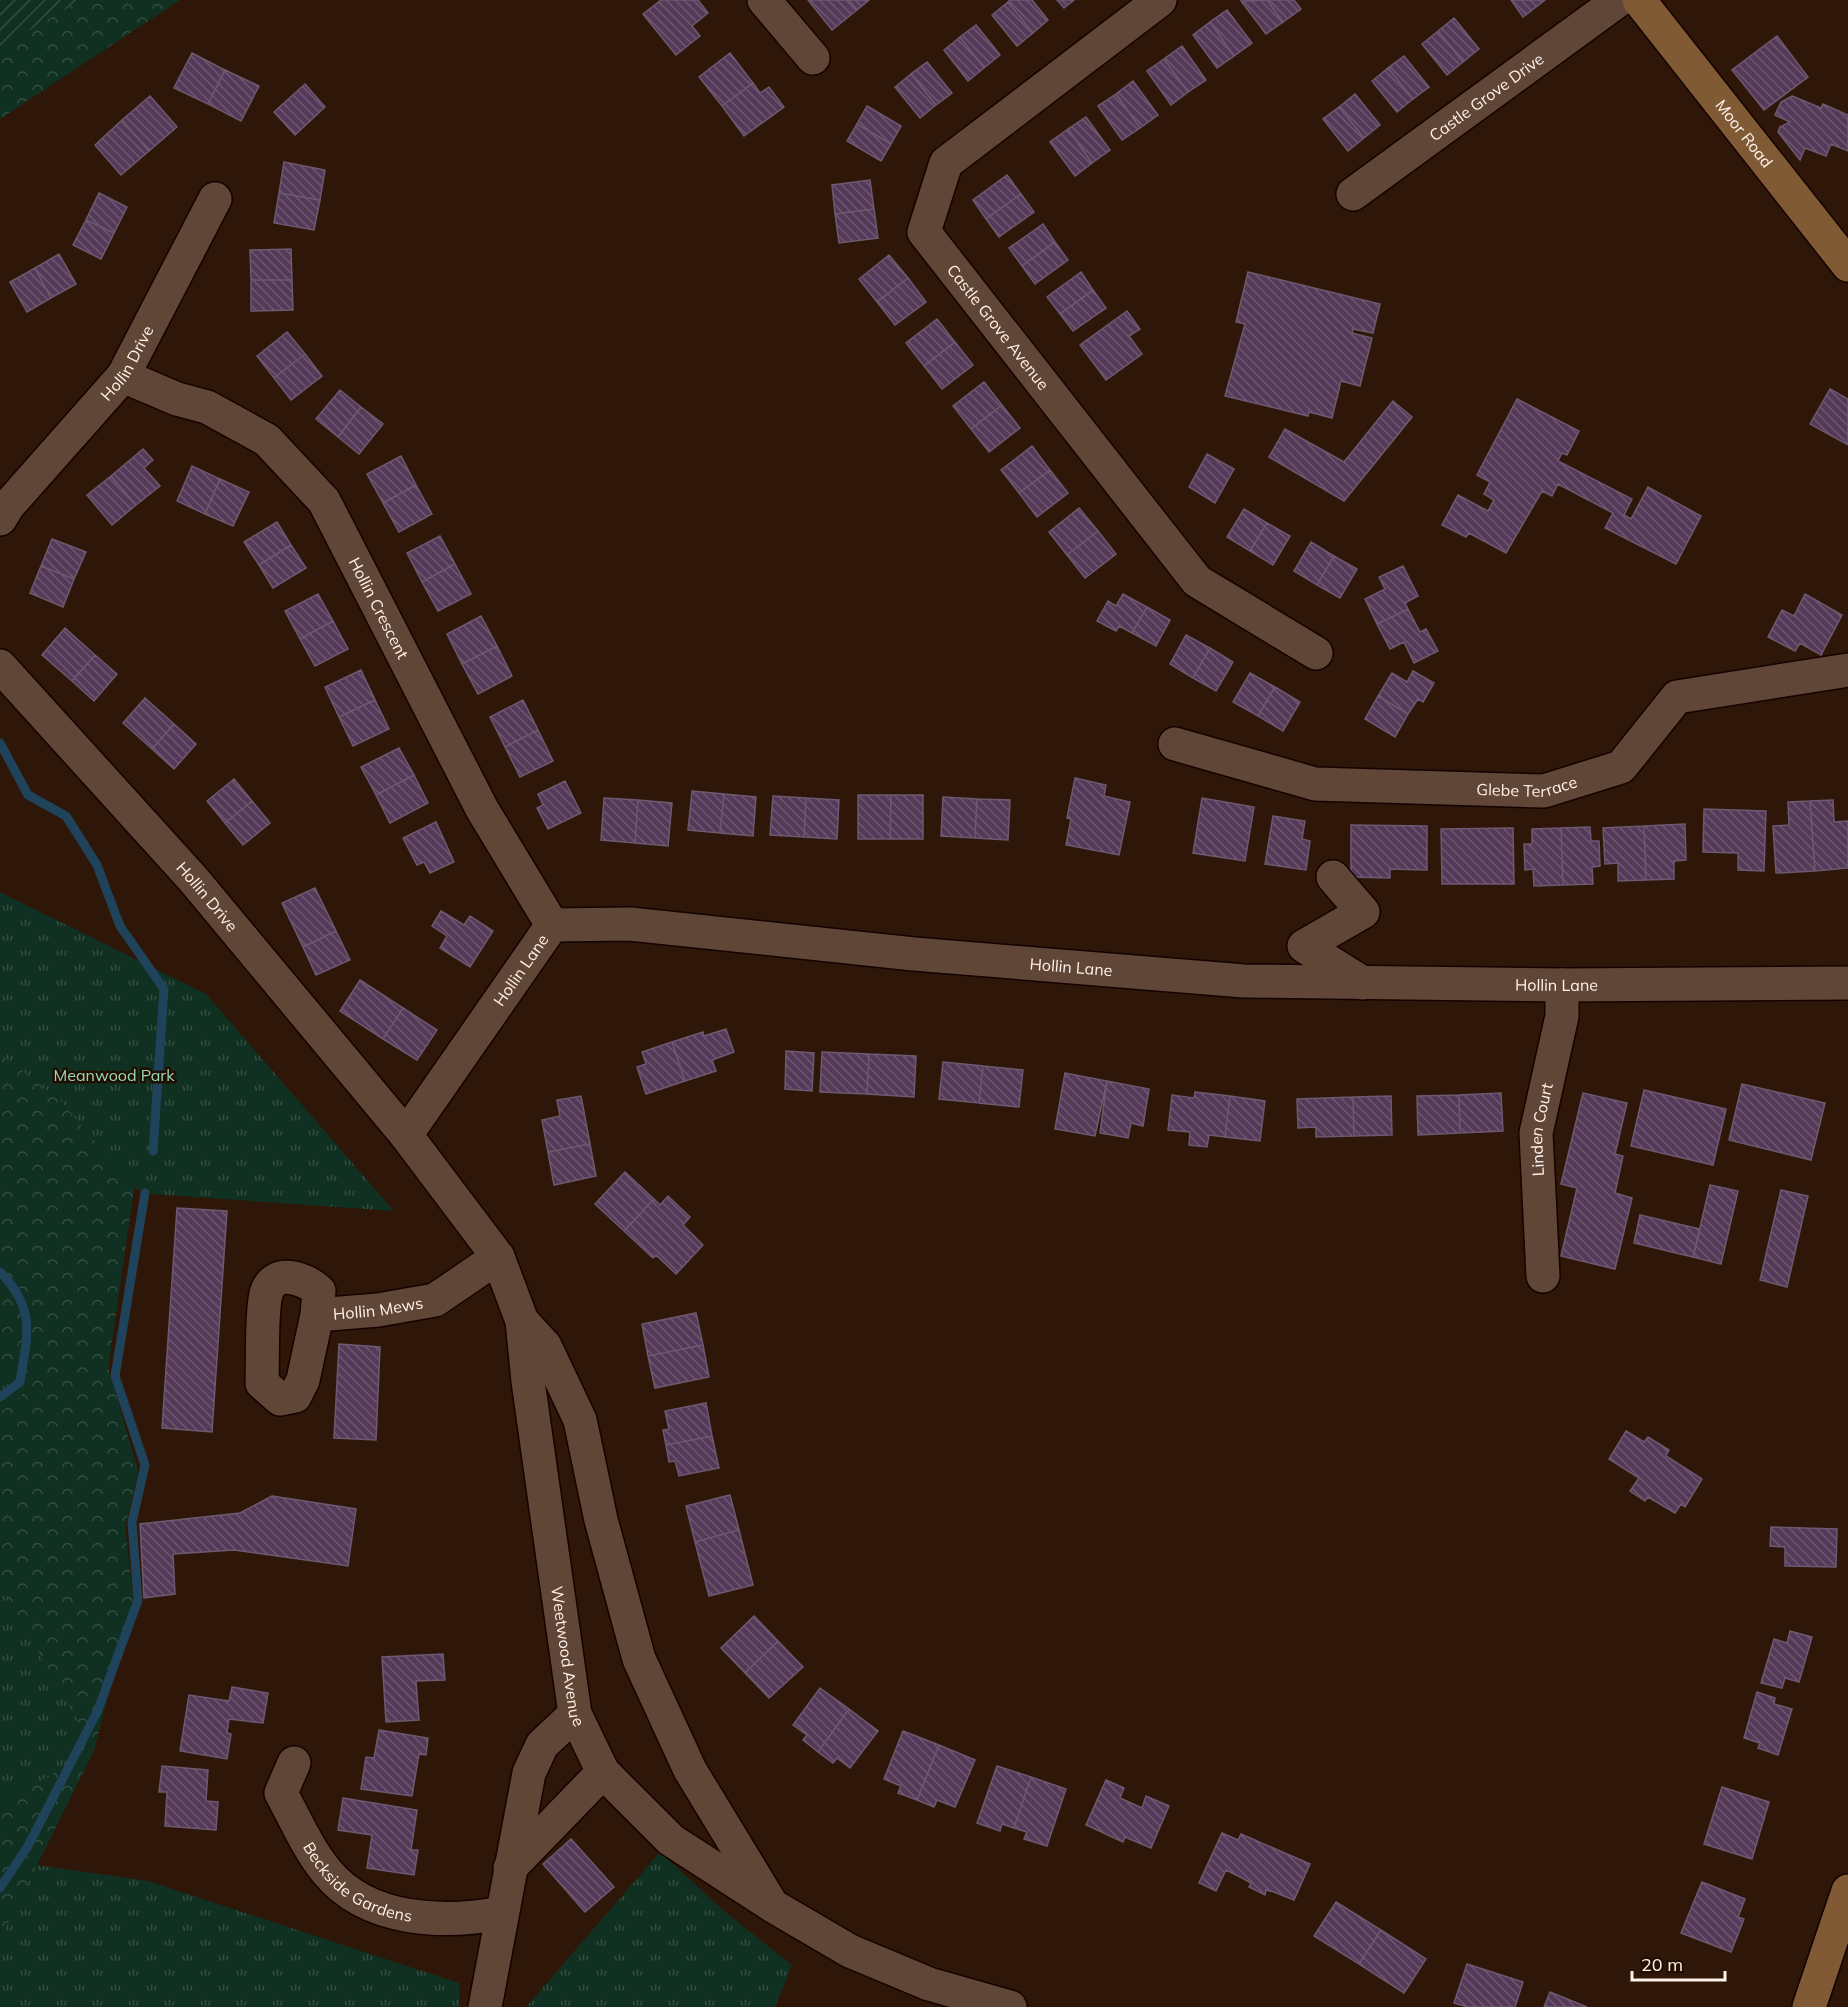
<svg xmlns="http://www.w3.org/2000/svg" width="1848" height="2007" font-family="Mulish,sans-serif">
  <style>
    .grass { fill: url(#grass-tufts) }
    .forest { fill: url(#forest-crowns) }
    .garden { fill: url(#garden-furrows) }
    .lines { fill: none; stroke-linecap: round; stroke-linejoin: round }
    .stream { stroke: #20435c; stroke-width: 9 }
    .building { fill: url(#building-back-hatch); stroke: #6d5970; stroke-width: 1.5 }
    .street-casing { stroke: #150300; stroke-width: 36 }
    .secondary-casing { stroke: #150300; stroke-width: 36 }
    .street { stroke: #604636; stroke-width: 33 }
    .secondary { stroke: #805a35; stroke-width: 33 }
    .labels { text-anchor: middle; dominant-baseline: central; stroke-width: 5; stroke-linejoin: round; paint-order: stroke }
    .street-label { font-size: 16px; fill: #fff1ea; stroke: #230e02 }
    .park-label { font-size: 16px; fill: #96ddb7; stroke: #230e02 }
  </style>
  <defs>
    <pattern id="grass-tufts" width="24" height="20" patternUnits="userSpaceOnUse" patternTransform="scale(1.5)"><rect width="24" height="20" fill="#103021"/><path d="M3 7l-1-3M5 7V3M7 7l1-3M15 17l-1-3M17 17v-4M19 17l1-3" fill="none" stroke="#344e41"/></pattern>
    <pattern id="forest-crowns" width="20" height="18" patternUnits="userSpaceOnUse" patternTransform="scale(1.5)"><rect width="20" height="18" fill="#103021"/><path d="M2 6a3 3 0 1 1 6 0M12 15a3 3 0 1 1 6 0" fill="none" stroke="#344e41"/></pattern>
    <pattern id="garden-furrows" width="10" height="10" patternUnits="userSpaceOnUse" patternTransform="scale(1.5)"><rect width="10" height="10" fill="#103021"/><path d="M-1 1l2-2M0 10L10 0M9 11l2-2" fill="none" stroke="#344e41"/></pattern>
    <pattern id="building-back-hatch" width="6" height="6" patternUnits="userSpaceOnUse" patternTransform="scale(1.5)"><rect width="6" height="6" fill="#543a58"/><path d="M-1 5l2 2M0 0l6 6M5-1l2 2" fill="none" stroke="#6e5770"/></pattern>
  </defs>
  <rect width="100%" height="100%" fill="#2e1708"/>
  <path class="grass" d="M0,892l206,102 188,217 -243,-17 -17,-6 -26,180 30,103 -13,56 8,72 -39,151 -57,115 111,16 311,102 1,24h-460z
    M660,1852l64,59 68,54 -17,42h-249z"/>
  <path class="forest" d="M82,0h98l-180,119v-72z
    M0,1054l61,47 73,87 -26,180 30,103 -13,56 8,72 -39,151 -94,189v-141l33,-13 61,-35 -86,-153 -8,-3v-181l22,-18 4,-33 -26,15z"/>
  <path class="garden" d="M0,0h82l-82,47z"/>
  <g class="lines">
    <path class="stream" d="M0,743l28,52 38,21 31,49 23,61 44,63 -11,162
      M0,1272c37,37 27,64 20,110l-20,15
      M0,1888l28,-42 70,-136 40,-110 -6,-78 13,-57 -30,-89 30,-183"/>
  </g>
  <path class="building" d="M661,0h37l10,13 -16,13 8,10 -24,19 -33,-41z
    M808,0h41l8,10 -25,20z
    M849,0h20l-12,10z
    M1010,0h22l16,20 -15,13 -25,-31z
    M1057,0h17l-10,8z
    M1267,0h27l7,9 -18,13z
    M1267,0l16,22 -17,12 -25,-33z
    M1511,0h34l-22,17z
    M1008,2l25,31 -16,13 -25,-31z
    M1227,10l25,33 -18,13 -24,-34z
    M1454,18l25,31 -16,13 -25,-31z
    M1210,22l24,34 -17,12 -24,-33z
    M976,25l24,30 -16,13 -24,-31z
    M1438,31l25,31 -16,13 -25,-31z
    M1777,36l31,41 -44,33 -32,-40z
    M960,37l24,31 -16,13 -24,-31z
    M1182,46l24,34 -18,12 -24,-33z
    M192,53l33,17 -17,34 -34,-16z
    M730,53l23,30 -31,23 -23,-29z
    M1404,56l25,31 -16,12 -25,-31z
    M1164,59l24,33 -17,13 -24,-34z
    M927,62l25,31 -16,12 -25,-31z
    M1388,68l25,31 -16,13 -25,-31z
    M225,70l34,16 -18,35 -33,-17z
    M911,74l25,31 -16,13 -25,-31z
    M1133,81l25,34 -18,13 -24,-34z
    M753,83l7,10 9,-6 15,20 -40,29 -22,-30z
    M305,84l20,23 -30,28 -21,-23z
    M1116,94l24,34 -18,12 -24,-34z
    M1355,94l25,31 -16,13 -25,-31z
    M150,96l27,31 -28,24 -27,-31z
    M1792,96l29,12 2,-4 25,11v36l-17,-7 -5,12 -21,-8 -5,12 -22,-28 2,-5 10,-5 -15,-7 6,-13z
    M867,106l34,20 -10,18 -34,-20z
    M1339,107l25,31 -16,13 -25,-32z
    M1086,117l24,33 -18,13 -24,-34z
    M122,120l27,31 -28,24 -26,-30z
    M857,124l34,20 -10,17 -34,-20z
    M1068,129l24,34 -17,13 -25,-34z
    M284,162l41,8 -5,30 -41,-7z
    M1007,175l14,19 -35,25 -13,-19z
    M870,180l4,29 -39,5 -3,-29z
    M99,193l28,14 -13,26 -28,-13z
    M279,193l41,7 -6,30 -40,-7z
    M1021,194l13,18 -35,25 -13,-18z
    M874,209l4,29 -39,5 -4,-29z
    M86,220l28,13 -13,26 -28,-14z
    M1043,224l12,18 -33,24 -13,-18z
    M1055,242l13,18 -33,24 -13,-18z
    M291,249l1,31h-41l-1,-30z
    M59,254l17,30 -25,14 -16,-30z
    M889,255l19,23 -31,24 -18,-23z
    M35,268l16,30 -24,14 -17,-30z
    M1081,272l12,18 -33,24 -13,-17z
    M1248,272l132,32 -7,29 -20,-4 -1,4 20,5 -12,48 -19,-5 -9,37 -23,-6 -1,4 -83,-20 20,-72 -9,-2z
    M908,278l18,24 -31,23 -18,-23z
    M251,280h41l1,30 -42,1z
    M1093,290l13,18 -33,23 -13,-17z
    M1127,311l13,18 -11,7 13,18 -36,26 -26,-35z
    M937,319l18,23 -31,24 -18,-23z
    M287,332l18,22 -31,24 -17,-22z
    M955,342l18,23 -31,24 -18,-23z
    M305,354l17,22 -31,24 -17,-22z
    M984,382l18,23 -31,24 -18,-23z
    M1830,389l18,10v46l-38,-21z
    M340,390l21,17 -23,30 -22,-18z
    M1517,399l62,32 -12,24 -5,-2 -4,8 74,38 -8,16 7,4 17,-32 53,29 -25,48 -71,-36 8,-15 -55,-29 -6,12 -10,-5 -36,62 -37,-20 -3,4 -24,-12 16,-30 30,16 6,-11 -10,-6 6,-12 -13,-7z
    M1393,401l19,16 -68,84 -75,-44 16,-28 59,33z
    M1002,405l18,23 -31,24 -18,-23z
    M361,407l22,17 -24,30 -21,-17z
    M1032,446l18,24 -31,23 -18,-23z
    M143,449l10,11 -9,8 16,18 -24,19 -25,-29z
    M1207,454l27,15 -19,34 -26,-16z
    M401,456l15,29 -33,18 -16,-29z
    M192,466l28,13 -15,35 -28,-13z
    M1050,470l18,23 -31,24 -18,-24z
    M111,476l25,29 -24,20 -25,-30z
    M220,479l29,13 -16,34 -28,-12z
    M416,485l16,29 -33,18 -16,-29z
    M1079,508l19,23 -31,24 -18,-23z
    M1244,509l23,14 -17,28 -23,-14z
    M277,522l14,23 -32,20 -15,-23z
    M1267,523l23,13 -17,29 -23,-14z
    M1098,531l18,23 -31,24 -18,-23z
    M440,536l15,28 -33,18 -15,-29z
    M52,539l34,13 -12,27 -33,-13z
    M1311,542l23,14 -17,29 -23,-14z
    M291,545l15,23 -33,20 -14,-23z
    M1334,556l23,13 -17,29 -23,-13z
    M455,564l16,30 -33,17 -16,-29z
    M41,566l33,13 -11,28 -33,-14z
    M1403,566l15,30 -13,7 3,6 -31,15 -12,-25 20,-10 -6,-12z
    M318,594l15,27 -33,18 -15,-28z
    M1123,594l24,13 -15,26 -13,-7 -3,5 -19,-10 11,-20 8,5z
    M1805,594l37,21 -21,40 -21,-12 -5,8 -27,-14 14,-27 12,6z
    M1147,607l23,13 -14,26 -24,-13z
    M1408,609l12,23 6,-3 12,22 -24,12 -10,-21 -14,7 -13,-25z
    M481,616l16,30 -35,18 -15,-30z
    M333,621l15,28 -33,17 -15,-27z
    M65,628l30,27 -23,26 -30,-26z
    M1186,635l24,13 -17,30 -23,-14z
    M497,646l15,30 -34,18 -16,-30z
    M1210,648l23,14 -17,29 -23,-13z
    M95,655l22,19 -23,27 -22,-20z
    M361,670l14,30 -36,17 -14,-30z
    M1413,671l21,12 -11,19 -5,-3 -10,15 -30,-18 14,-23 15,9z
    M1250,673l25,14 -17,29 -25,-14z
    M1275,687l25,15 -17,29 -25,-15z
    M1378,696l30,18 -13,23 -30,-18z
    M145,698l29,26 -22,25 -29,-26z
    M375,700l14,29 -36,17 -14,-29z
    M523,700l15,30 -33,17 -15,-30z
    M174,724l22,20 -22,25 -22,-20z
    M538,730l15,31 -33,16 -15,-30z
    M399,748l15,27 -38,20 -15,-28z
    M414,775l14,28 -38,20 -14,-28z
    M1075,778l31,7 -2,11 26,6 -11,53 -53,-10 5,-26 -4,-1z
    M234,779l18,22 -27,22 -18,-22z
    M565,781l16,32 -33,16 -11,-21 6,-3 -5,-11z
    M692,791l32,3 -4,39 -32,-3z
    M724,794l32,3 -3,39 -33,-3z
    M858,795h33l-1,44h-32z
    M891,795h32v44h-33z
    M773,796l33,2 -2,39 -34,-2z
    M943,797l34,2 -2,39 -34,-2z
    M604,798l34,2 -3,43 -34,-3z
    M806,798l33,2 -2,39 -33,-2z
    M1202,798l52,9 -9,54 -52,-8z
    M977,799l33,1 -2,40 -33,-2z
    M638,800l34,3 -4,43 -33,-3z
    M1833,800l1,22 14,-1v47l-33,3 -5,-70z
    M252,801l18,22 -27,22 -18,-22z
    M1810,801l5,70 -39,2 -3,-47 16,-1 -1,-23z
    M1704,809l62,2 -2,60 -26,-1v-17l-35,-1z
    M1273,816l32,5 -3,18 8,2 -4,29 -41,-6z
    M436,822l18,40 -24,11 -6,-11 -7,3 -14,-27z
    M1685,824l1,36 -12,1v18l-28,1 -2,-54z
    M1351,825l76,1v44l-37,-1v9l-39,-1z
    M1644,826l2,54 -28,1v-18l-13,1 -2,-36z
    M1590,827l1,14h8l1,25 -8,1 1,17 -30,1 -2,-57z
    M1513,828l1,56h-72l-1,-55z
    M1561,828l2,57 -29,1 -1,-17 -8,1 -1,-26h8v-15z
    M315,888l21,43 -33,16 -21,-44z
    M441,911l23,14 6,-9 23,15 -23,36 -30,-19 7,-12 -15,-10z
    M336,931l14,29 -34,15 -13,-28z
    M360,980l43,28 -20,31 -43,-28z
    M403,1008l34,22 -20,30 -34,-21z
    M726,1029l8,23 -22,8 4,11 -31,10 -13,-39 31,-10 1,4z
    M672,1042l13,39 -39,13 -9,-27 9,-3 -4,-12z
    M786,1051l28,2 -2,38 -27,-2z
    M822,1052l47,2 -2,40 -47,-2z
    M869,1054l47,2 -2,41 -47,-3z
    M943,1062l40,4 -4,37 -40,-4z
    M983,1066l40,4 -4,37 -40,-4z
    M1065,1073l42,8 -12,55 -40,-7z
    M1107,1081l42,8 -6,37 -12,-3 -3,15 -28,-5z
    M1742,1084l83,19 -14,57 -82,-20z
    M1644,1090l82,19 -13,56 -82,-19z
    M1195,1092l35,4 -5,41 -16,-2 -2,12 -18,-2 1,-13 -22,-2 4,-35 22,3z
    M1501,1093l2,38 -43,2 -1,-38z
    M1583,1093l44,10 -12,51 8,2 -8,37 17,5 -17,71 -54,-13 16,-68 -16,-4z
    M1459,1095l1,38 -42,2 -1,-39z
    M581,1096l9,48 -42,8 -6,-32 18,-4 -3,-16z
    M1230,1096l35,5 -5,40 -35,-4z
    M1391,1096l1,39 -38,1 -1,-39z
    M1353,1097l1,39 -38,1v-10l-18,1 -1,-29z
    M590,1144l6,32 -42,9 -6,-33z
    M625,1172l29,27 -30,32 -29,-27z
    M1710,1185l28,6 -17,73 -28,-7z
    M1781,1190l27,6 -21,91 -27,-7z
    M668,1196l22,21 -7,8 20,20 -27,29 -20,-19 -3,3 -29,-27 30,-32 6,6z
    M177,1208l50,3 -15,221 -50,-4z
    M1640,1215l60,14 -7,28 -59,-14z
    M696,1313l7,32 -55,11 -6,-32z
    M339,1344l41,3 -4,93 -42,-2z
    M703,1345l6,32 -54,11 -7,-32z
    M706,1403l6,33 -46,9 -3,-15 6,-1 -4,-18z
    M1626,1431l18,11 4,-5 21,13 -3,6 36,23 -17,28 -4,-3 -6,9 -27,-16 -3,4 -15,-10 9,-13 -30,-19z
    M712,1436l7,32 -40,8 -4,-15 -6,1 -3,-17z
    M730,1495l9,35 -44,12 -9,-36z
    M272,1496l84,13 -8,57 -114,-16 -61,4 2,40 -31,4 -4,-74 100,-11z
    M1771,1527l66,2 -1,38 -51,-1v-19l-15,-1z
    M739,1530l14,55 -44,11 -14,-54z
    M754,1616l24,25 -33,32 -24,-25z
    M1790,1631l22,6 -13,45 -14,-4 -3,10 -21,-5 13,-44 13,4z
    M778,1641l25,26 -34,31 -24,-25z
    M443,1654l2,26 -29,1 3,39 -33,2 -4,-65z
    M232,1687l36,6 -5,30 -34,-4 -2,14 4,1 -4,25 -47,-8 9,-56 40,6z
    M820,1688l29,21 -31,43 -15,-12 4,-5 -14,-10z
    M1757,1692l18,6 -1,6 18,5 -14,46 -20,-7 2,-5 -16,-5z
    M849,1709l29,22 -28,37 -13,-10 -4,5 -15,-11z
    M379,1730l49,8 -2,17 -7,-1 -7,42 -51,-7 5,-32 8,1z
    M903,1731l36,14 -22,55 -19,-7 3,-7 -17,-7z
    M939,1745l36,15 -20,47 -18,-7 -3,7 -17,-7z
    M162,1766l46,4 -2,31 12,1 -2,28 -51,-4 2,-34h-8z
    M997,1766l34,11 -17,51 -12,-4 -2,7 -23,-8z
    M1031,1777l35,12 -19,57 -23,-7 3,-7 -13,-4z
    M1106,1780l18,8 -4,10 22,10 4,-12 23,10 -18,42 -26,-11 -2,5 -37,-17z
    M1722,1787l47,15 -17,57 -48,-15z
    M343,1798l74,12 -6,40h7l-4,25 -47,-7 5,-33 -34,-5z
    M1222,1833l16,7 3,-6 69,30 -16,36 -20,-8 -8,-2 -1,5 -16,-8 2,-4 -7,-4 -18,-9 -10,21 -17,-8z
    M571,1839l43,48 -29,25 -42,-48z
    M1702,1882l43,17 -7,18 6,2 -13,33 -50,-19z
    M1336,1902l45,28 -22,34 -45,-28z
    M1381,1930l45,29 -22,34 -45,-29z
    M1467,1964l56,18 -8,25h-47l-14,-4z
    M1550,1992l37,15h-43z"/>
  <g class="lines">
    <g class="street-casing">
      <g id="street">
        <path d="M764,0l49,58"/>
        <path id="s1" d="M1160,0l-214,163 -22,69 273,349 119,72"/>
        <path id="s2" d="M1353,194l266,-194"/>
        <path id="s3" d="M123,376l54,23 30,8 60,33 57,61 158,308 70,116"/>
        <path id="s4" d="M0,519l8,-13 115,-130 92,-177"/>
        <path id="s5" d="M0,666l193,213 213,256 92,122 24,64 6,60 47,333 28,58 68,68 102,66 77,45 79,33 81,23"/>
        <path id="s6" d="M1175,744l140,40 229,7 77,-24 56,-70 171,-27"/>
        <path d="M1333,877l30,35 -59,34 59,37"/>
        <path id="s7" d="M406,1135l146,-210 78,-1 284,30 330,27 318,4 286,-2"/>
        <path id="s8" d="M1543,1276l-7,-143 26,-117v-31"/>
        <path id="s9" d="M317,1315l2,-24c-14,-13 -46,-24 -53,3 -5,20 -3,66 -4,89l18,16 15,-3 8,-16 14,-65 61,-5 57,-10 63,-43"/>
        <path d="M522,1321l23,25 35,74 21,100 38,139 51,111 79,130"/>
        <path id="s10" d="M294,1763l-13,30c14,26 27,56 46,79 41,50 117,52 175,41"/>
        <path d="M510,1868l93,-96"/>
        <path d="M485,2007l44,-234 13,-28 33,-31"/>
      </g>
    </g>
    <g class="secondary-casing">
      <g id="secondary">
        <path id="s11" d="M1639,0l209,265"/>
        <path d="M1809,2007l39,-116"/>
      </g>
    </g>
    <use href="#street" class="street"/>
    <use href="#secondary" class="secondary"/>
  </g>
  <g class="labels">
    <g class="street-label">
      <text stroke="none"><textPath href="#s2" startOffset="165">Castle Grove Drive</textPath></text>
      <text stroke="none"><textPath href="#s11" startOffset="170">Moor Road</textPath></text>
      <text stroke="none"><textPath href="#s1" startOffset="462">Castle Grove Avenue</textPath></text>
      <text stroke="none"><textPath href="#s4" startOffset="202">Hollin Drive</textPath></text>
      <text stroke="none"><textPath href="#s3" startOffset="362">Hollin Crescent</textPath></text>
      <text stroke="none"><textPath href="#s6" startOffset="358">Glebe Terrace</textPath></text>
      <text stroke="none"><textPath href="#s5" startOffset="310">Hollin Drive</textPath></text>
      <text stroke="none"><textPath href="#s7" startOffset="777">Hollin Lane</textPath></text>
      <text stroke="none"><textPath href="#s7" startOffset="201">Hollin Lane</textPath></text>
      <text stroke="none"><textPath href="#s7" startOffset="1263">Hollin Lane</textPath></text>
      <text stroke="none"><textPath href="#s8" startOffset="147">Linden Court</textPath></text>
      <text stroke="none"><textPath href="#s9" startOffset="363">Hollin Mews</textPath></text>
      <text stroke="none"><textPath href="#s5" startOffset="1180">Weetwood Avenue</textPath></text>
      <text stroke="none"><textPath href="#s10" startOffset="156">Beckside Gardens</textPath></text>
    </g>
    <g class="park-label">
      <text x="114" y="1075">Meanwood Park</text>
    </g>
  </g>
  <path d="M1632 1971v9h93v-9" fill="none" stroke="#fff1ea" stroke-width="3"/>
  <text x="1641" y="1971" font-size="18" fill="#fff1ea" stroke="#230e02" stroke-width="4.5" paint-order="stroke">20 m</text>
</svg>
